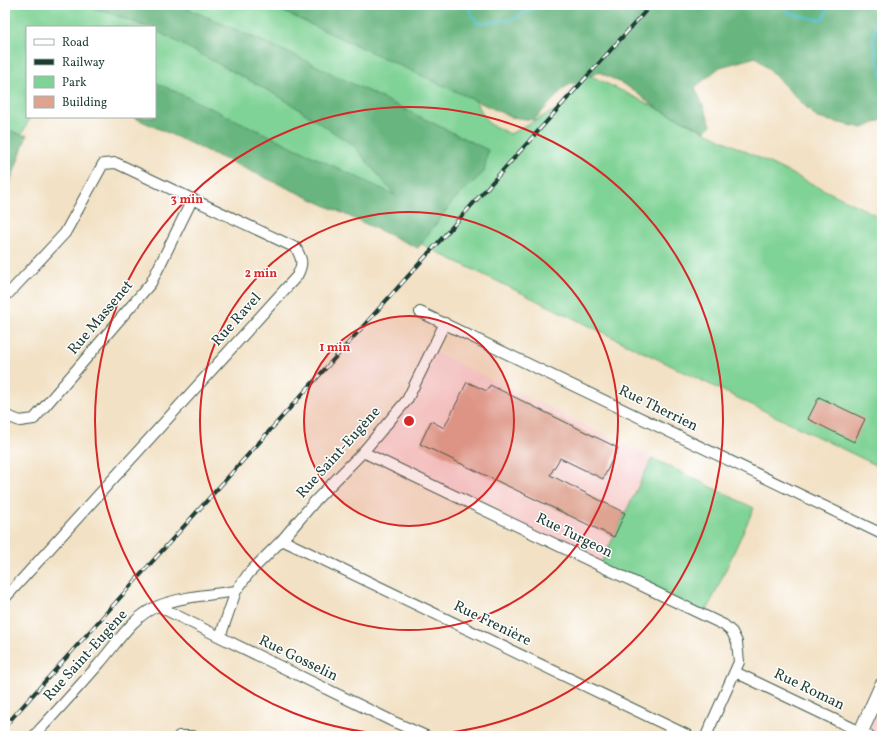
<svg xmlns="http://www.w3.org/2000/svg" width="887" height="741" font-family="Vollkorn,serif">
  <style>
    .built { fill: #f7d0cf }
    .green { fill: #80d396; stroke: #508865 }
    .forest { fill: #68b57f; stroke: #44795a }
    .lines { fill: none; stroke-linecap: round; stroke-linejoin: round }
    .stream { stroke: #52bfcc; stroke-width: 2.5 }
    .building { fill: #dea391 }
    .street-casing { stroke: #3f564a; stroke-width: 12 }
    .secondary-casing { stroke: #3f564a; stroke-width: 16 }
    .street { stroke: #fff; stroke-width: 10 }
    .secondary { stroke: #fff; stroke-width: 14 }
    .rail-casing { stroke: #1f3d34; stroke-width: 4 }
    .rail { stroke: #fff; stroke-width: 2.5; stroke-dasharray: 8; stroke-linecap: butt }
    .ring { fill: none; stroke: #d62828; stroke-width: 2 }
    .labels { text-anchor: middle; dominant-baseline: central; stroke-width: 3; stroke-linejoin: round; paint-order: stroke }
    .street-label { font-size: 15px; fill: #1f3d34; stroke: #fff }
    .centre { fill: #d62828; stroke: #fff; stroke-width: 2 }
    .ring-label { font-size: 12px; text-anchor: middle; font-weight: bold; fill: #d62828; stroke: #fff; stroke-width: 3; stroke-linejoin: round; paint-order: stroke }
  </style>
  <rect width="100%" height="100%" fill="#fff"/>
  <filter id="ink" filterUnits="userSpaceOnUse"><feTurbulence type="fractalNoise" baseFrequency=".025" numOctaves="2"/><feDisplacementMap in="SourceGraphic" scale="8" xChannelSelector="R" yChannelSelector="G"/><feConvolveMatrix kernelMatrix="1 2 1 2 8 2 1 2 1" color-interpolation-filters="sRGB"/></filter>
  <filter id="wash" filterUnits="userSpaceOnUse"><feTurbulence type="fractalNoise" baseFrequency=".012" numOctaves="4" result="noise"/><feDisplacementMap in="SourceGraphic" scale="16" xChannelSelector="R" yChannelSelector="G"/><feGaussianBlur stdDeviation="0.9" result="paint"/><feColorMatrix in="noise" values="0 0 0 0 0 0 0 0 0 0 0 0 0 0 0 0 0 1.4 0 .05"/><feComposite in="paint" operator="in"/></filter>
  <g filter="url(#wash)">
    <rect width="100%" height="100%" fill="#f2e1c4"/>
    <path class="built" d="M432,351l220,107 -52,107 -237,-113 44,-52z
      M882,684v52h-24z"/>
    <path class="green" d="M5,5h278l189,90 16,28 22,11 52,-28 21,-34 299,146v250l-439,-213 -288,-147v-81h-128v90h4l-10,18 -16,-7z
      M652,458l102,50 -49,107 -105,-50z"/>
    <path class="forest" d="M84,5h95l115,50 194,95 -4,22 -32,30 -34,46 -285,-131h22v-35l240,113 -41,-49 -72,-48 -127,-68v-3h-8l-46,-17z
      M269,5h613v115l-19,8 -46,-10 -61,-61 -36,10 -25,20 16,38 -5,6 -46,-21 -33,-24 -28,-14 -34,15 -31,33 -23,-3z
      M5,128l16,7h6l-22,62z"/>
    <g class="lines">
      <path class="stream" d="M467,5l10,18 33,-3 30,-15
        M682,5l10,3 19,-3
        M787,5l1,8 34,7 8,-15
        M876,5l3,2 -6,33 9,39"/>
    </g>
    <g id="blocks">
      <path class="building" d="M467,382l20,9 3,-6 128,63 -15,31 -43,-21 -10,17 75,38 -11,24 -194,-93 11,-23 13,7z
        M819,397l46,22 -11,23 -46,-23z"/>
    </g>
  </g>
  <g filter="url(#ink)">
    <use href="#blocks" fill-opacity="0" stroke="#3f564a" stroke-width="1"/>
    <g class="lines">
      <g class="street-casing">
        <path id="street" d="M5,294l4,-1 56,-60 38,-69 13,-1 180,85c7,13 7,16 1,28l-292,322
          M420,312l462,222
          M5,415l15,6 14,-2 117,-136 41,-83
          M363,452l361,173 8,7 5,10 2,20 -33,74
          M282,540l407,196
          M158,606l62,31 172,84 34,15
          M220,637l16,-46 13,-18 33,-33 34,-40 47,-48 44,-52 38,-77
          M735,672l134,64
          M34,736c22,-24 43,-47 64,-71 18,-20 34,-49 60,-59 25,-10 53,-11 78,-15
          M179,736h14"/>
      </g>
      <g class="secondary-casing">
        <path id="secondary" d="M859,736l23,-51"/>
      </g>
      <use href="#street" class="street"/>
      <use href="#secondary" class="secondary"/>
      <g class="rail-casing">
        <path id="rail" d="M5,726l646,-721"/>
      </g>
      <use href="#rail" class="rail"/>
    </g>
  </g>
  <circle cx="409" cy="421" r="105" fill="#d62828" fill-opacity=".12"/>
  <g class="ring">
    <circle cx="409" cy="421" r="105"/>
    <circle cx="409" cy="421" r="209"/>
    <circle cx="409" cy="421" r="314"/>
  </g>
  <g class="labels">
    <g class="street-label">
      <text transform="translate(101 318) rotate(-50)">Rue Massenet</text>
      <text transform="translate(237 320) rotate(-48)">Rue Ravel</text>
      <text transform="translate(658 409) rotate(26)">Rue Therrien</text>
      <text transform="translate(339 453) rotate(-48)">Rue Saint-Eugène</text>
      <text transform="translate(574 536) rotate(26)">Rue Turgeon</text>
      <text transform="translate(492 624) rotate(26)">Rue Frenière</text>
      <text transform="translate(86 656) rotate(-48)">Rue Saint-Eugène</text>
      <text transform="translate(298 659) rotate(26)">Rue Gosselin</text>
      <text transform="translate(809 690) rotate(26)">Rue Roman</text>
    </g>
  </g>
  <circle cx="409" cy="421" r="6" class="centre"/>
  <g class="ring-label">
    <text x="187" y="203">3 min</text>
    <text x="261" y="277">2 min</text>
    <text x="335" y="351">1 min</text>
  </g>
  <rect width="887" height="741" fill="none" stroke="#fff" stroke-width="20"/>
  <rect x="26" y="26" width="130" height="92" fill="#ffffff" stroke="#a5b1ae"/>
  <rect x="34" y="39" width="20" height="6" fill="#ffffff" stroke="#a5b1ae"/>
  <text x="62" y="46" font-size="12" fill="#1f3d34">Road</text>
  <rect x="34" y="59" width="20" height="6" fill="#1f3d34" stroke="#a5b1ae"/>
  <text x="62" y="66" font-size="12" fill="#1f3d34">Railway</text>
  <rect x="34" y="76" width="20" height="12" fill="#80d396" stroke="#a5b1ae"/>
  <text x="62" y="86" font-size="12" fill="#1f3d34">Park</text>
  <rect x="34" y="96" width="20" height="12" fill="#dea391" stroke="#a5b1ae"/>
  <text x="62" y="106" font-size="12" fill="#1f3d34">Building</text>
</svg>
